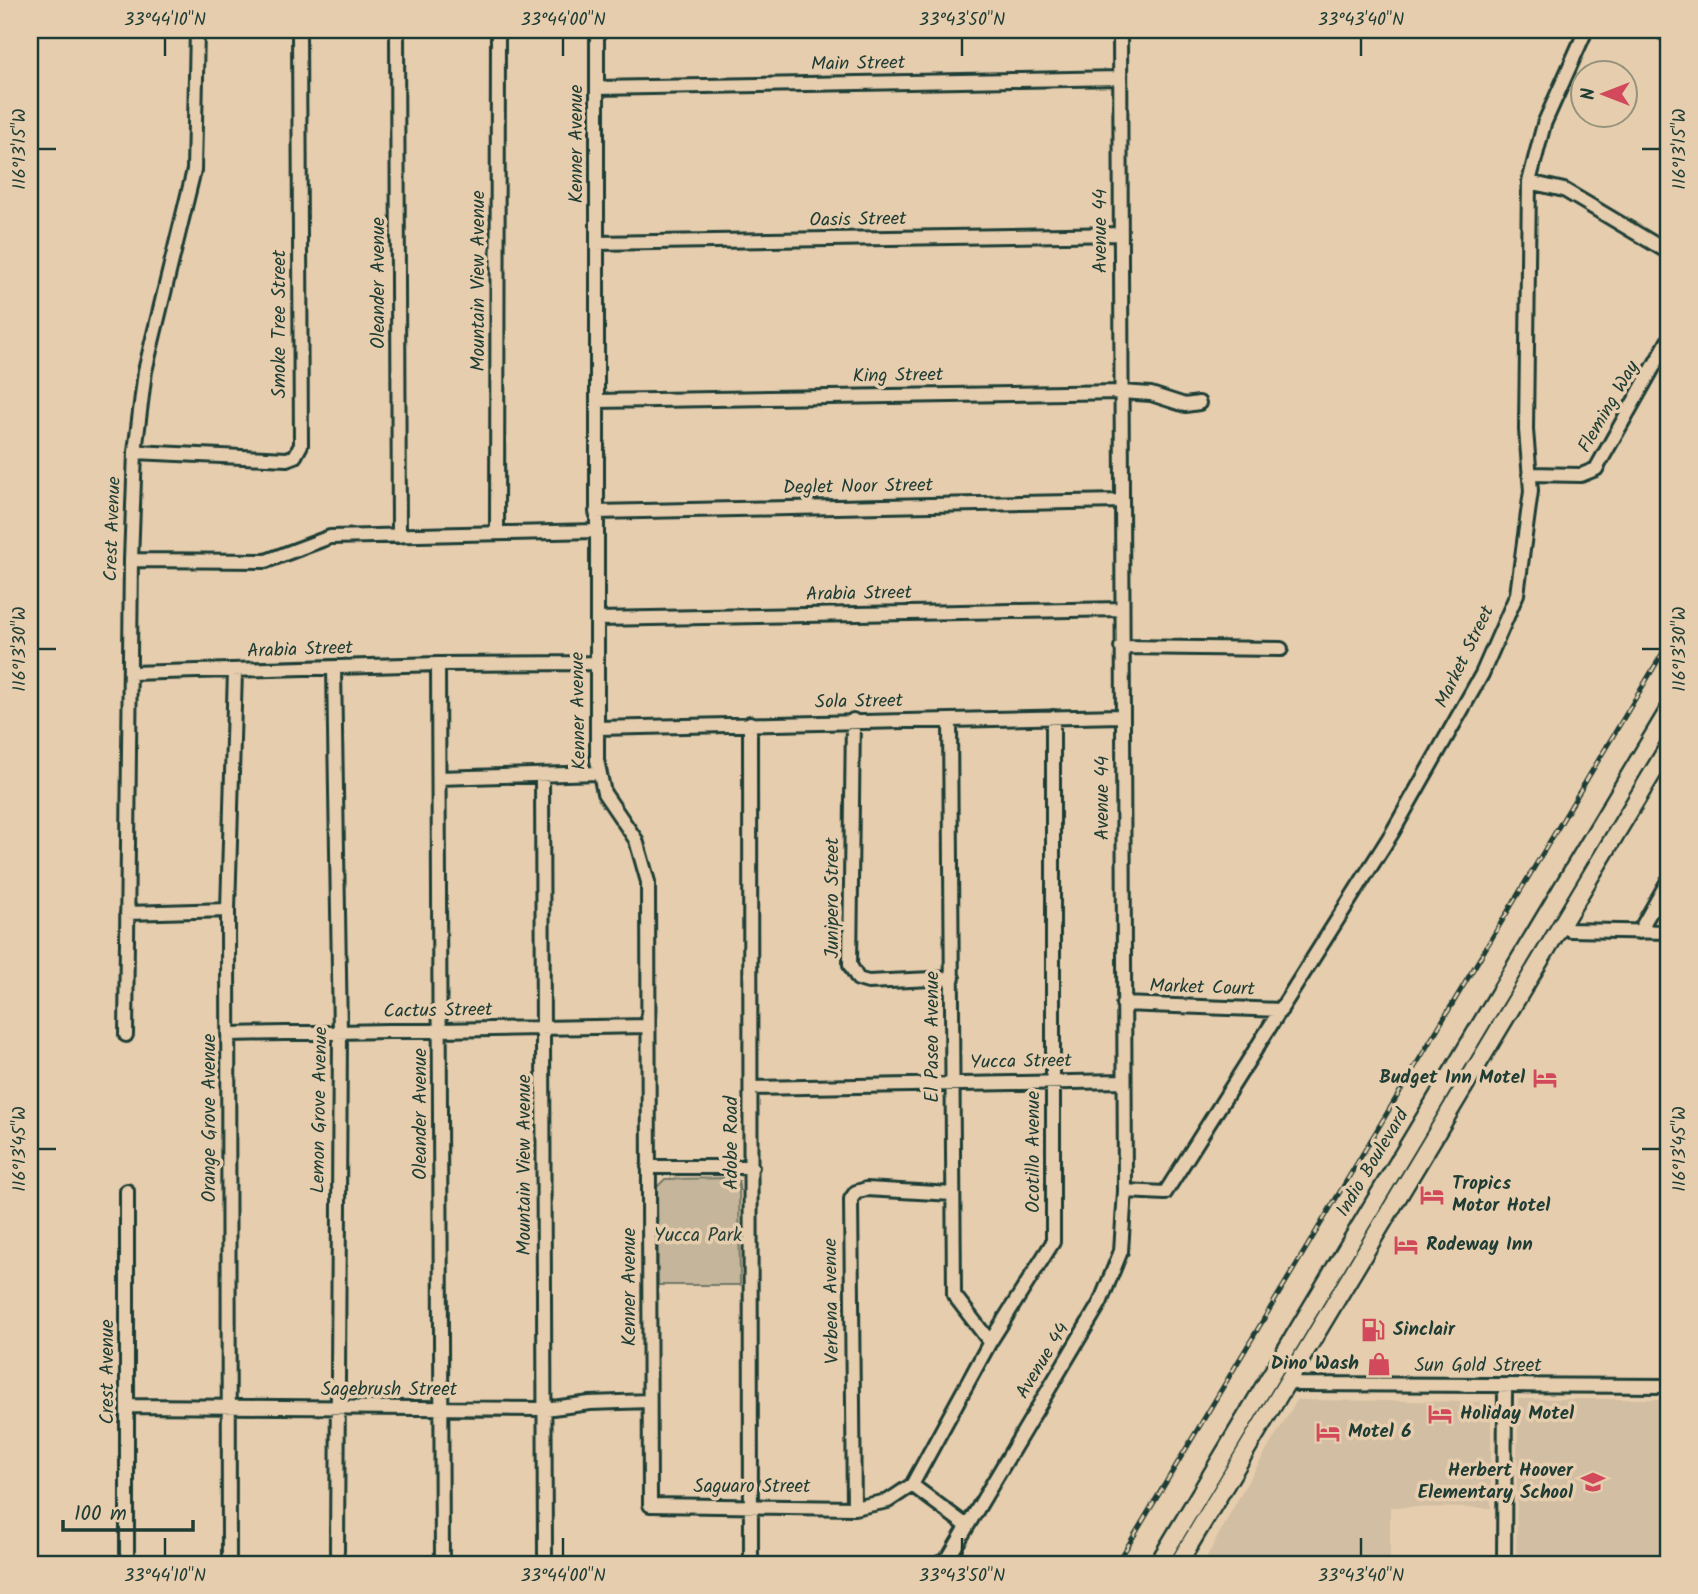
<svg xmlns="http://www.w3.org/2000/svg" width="1698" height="1594" font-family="Kalam,sans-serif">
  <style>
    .built { fill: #d2bea2 }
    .green { fill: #c5b59a; stroke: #727967; stroke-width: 2 }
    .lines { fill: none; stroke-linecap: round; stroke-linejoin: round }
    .minor-casing { stroke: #1f3d34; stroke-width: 18 }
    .major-casing { stroke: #1f3d34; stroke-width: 21 }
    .minor { stroke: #e6cdae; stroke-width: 12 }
    .major { stroke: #e6cdae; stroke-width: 16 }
    .rail-casing { stroke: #1f3d34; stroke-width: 5 }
    .rail { stroke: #e6cdae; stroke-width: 2.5; stroke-dasharray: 8; stroke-linecap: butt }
    .ticks { fill: none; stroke: #1f3d34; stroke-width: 2.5 }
    .labels { text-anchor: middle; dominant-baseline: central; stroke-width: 7; stroke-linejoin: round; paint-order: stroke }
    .street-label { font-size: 19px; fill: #1f3d34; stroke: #e6cdae }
    .poi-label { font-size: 19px; font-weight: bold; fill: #1f3d34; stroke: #e6cdae; text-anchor: start }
    .park-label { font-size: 19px; fill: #274339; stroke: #e6cdae }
    .neatline { fill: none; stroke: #1f3d34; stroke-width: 2.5 }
    .ticks-label { font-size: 18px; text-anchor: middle; fill: #1f3d34 }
  </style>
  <rect width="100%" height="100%" fill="#e6cdae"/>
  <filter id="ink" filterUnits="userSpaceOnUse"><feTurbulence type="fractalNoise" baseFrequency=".0143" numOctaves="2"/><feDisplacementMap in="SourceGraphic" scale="14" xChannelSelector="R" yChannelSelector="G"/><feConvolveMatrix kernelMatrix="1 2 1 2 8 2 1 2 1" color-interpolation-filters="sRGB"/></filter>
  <g filter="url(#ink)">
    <path class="built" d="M1518,1399h150v165h-152z
      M1297,1400l194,2v106l-101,-1v57h-187l41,-76z"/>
    <path class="green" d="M665,1179l68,-1 6,3 1,104h-82l-1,-98z"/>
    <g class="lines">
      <g class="minor-casing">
        <path id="minor" d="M397,30l2,506
          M597,30v730l7,33 32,47 12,42 2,623 204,3 34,-7 24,-16 78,-143 63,-100v-525
          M1658,30l10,5
          M597,88l523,-10
          M1529,182l35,8 104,62
          M597,243l524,-9
          M597,401l524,-9 30,2 34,11 14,-2
          M135,452l152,7 8,-3 6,-11 -2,-415
          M1529,474l52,1 15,-6 72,-128
          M596,512l525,-11
          M497,532l1,-502
          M131,560l135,1 64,-24 266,-6
          M597,619l524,-10
          M1121,647l160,2
          M438,664l4,900
          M334,669l6,363 -3,519
          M131,673l307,-9 159,-1
          M853,720l-3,245 8,14 10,3 85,-4
          M950,720l4,575 36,47
          M750,723l1,841
          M598,728l523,-12
          M542,776l3,779
          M439,778l160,-5
          M127,913l101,-3
          M1562,925l8,5 98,2
          M1639,932l29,-51
          M1123,1004l158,6
          M229,1034l418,-8
          M126,1035l5,-475 4,-108 10,-81 49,-201 3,-140
          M752,1088l371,-7
          M648,1167h104
          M127,1191v362
          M1125,1191l40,2 227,-360 90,-159 35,-80 14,-103 -5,-61 3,-248 15,-58 42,-94
          M1290,1379l8,5 370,2
          M127,1406l418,3 45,-6 59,-2
          M912,1485l55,41
          M854,1508l-3,-309 5,-7 10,-3 87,5
          M229,1564l-1,-654 7,-239
          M938,1564l11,-7 151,-254 21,-52 4,-60 -5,-1161
          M1504,1564l1,-178"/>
      </g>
      <g class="major-casing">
        <path id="major" d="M1158,1564l510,-853
          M1178,1564l490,-817"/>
      </g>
      <use href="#minor" class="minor"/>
      <use href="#major" class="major"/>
      <g class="rail-casing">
        <path id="rail" d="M1117,1564l551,-920"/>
      </g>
      <use href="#rail" class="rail"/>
    </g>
  </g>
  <path class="ticks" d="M165,38v18M563,38v18M962,38v18M1361,38v18M38,149h18M1642,149h18M38,649h18M1642,649h18M38,1149h18M1642,1149h18M165,1538v18M563,1538v18M962,1538v18M1361,1538v18"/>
  <defs>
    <g id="hotel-bare" transform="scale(1.89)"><path d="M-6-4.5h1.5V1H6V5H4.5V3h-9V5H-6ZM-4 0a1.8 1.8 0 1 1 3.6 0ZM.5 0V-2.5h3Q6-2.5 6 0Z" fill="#d1495b" stroke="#e6cdae" stroke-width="2.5" paint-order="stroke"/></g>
    <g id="fuel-bare" transform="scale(1.89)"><path d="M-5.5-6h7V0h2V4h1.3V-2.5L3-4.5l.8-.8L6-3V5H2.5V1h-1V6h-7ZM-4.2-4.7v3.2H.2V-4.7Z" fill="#d1495b" stroke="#e6cdae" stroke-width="2.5" paint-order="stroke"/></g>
    <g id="shop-bare" transform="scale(1.89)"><path d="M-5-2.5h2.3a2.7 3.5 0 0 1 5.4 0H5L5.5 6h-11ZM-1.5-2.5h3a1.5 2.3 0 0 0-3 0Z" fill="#d1495b" stroke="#e6cdae" stroke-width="2.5" paint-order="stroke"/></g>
    <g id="school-bare" transform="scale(1.89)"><path d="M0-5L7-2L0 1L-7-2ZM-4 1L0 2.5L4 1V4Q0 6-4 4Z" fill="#d1495b" stroke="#e6cdae" stroke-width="2.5" paint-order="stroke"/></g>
  </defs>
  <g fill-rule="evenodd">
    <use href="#hotel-bare" x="1545" y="1078"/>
    <use href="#hotel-bare" x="1432" y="1195"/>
    <use href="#hotel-bare" x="1406" y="1245"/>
    <use href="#fuel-bare" x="1373" y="1330"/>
    <use href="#shop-bare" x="1379" y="1364"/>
    <use href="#hotel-bare" x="1440" y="1414"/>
    <use href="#hotel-bare" x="1328" y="1432"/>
    <use href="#school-bare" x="1593" y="1482"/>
  </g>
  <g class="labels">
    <g class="street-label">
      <text transform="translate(858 64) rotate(-1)">Main Street</text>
      <text transform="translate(577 144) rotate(-90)">Kenner Avenue</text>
      <text transform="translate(858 220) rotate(-1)">Oasis Street</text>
      <text transform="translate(1101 231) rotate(-90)">Avenue 44</text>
      <text transform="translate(479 281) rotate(-90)">Mountain View Avenue</text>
      <text transform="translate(379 283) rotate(-90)">Oleander Avenue</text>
      <text transform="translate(280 324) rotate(-90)">Smoke Tree Street</text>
      <text transform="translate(898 376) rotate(-1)">King Street</text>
      <text transform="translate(1609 407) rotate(-60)">Fleming Way</text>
      <text transform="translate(858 487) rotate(-1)">Deglet Noor Street</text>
      <text transform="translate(113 529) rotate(-88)">Crest Avenue</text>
      <text transform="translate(859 594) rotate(-1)">Arabia Street</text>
      <text transform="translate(300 650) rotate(-2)">Arabia Street</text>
      <text transform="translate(1465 657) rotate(-64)">Market Street</text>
      <text transform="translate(859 702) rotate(-1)">Sola Street</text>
      <text transform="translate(579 711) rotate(-91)">Kenner Avenue</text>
      <text transform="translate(1103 798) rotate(-90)">Avenue 44</text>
      <text transform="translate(833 898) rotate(-90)">Junipero Street</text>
      <text transform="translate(1202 988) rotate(2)">Market Court</text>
      <text transform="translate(438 1011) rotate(-1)">Cactus Street</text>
      <text transform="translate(933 1037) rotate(-90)">El Paseo Avenue</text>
      <text transform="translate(1021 1062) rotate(-1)">Yucca Street</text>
      <text transform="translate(320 1110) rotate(-89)">Lemon Grove Avenue</text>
      <text transform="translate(421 1114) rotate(-90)">Oleander Avenue</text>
      <text transform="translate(210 1118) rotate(-90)">Orange Grove Avenue</text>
      <text transform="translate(732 1143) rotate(-90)">Adobe Road</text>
      <text transform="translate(1034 1152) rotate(-90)">Ocotillo Avenue</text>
      <text transform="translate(1373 1163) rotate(-59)">Indio Boulevard</text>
      <text transform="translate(525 1165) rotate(-90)">Mountain View Avenue</text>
      <text transform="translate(630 1287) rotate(-90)">Kenner Avenue</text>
      <text transform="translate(832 1301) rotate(-91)">Verbena Avenue</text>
      <text transform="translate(1043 1361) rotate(-59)">Avenue 44</text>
      <text x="1478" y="1366">Sun Gold Street</text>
      <text transform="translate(108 1372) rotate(-90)">Crest Avenue</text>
      <text x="389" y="1390">Sagebrush Street</text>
      <text x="752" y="1487">Saguaro Street</text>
    </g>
    <g class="poi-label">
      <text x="1525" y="1078" text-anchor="end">Budget Inn Motel</text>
      <text x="1452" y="1184">Tropics<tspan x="1452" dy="22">Motor Hotel</tspan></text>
      <text x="1426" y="1245">Rodeway Inn</text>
      <text x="1393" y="1330">Sinclair</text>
      <text x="1359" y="1364" text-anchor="end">Dino Wash</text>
      <text x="1460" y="1414">Holiday Motel</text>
      <text x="1348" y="1432">Motel 6</text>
      <text x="1573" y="1471" text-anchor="end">Herbert Hoover<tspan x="1573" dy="22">Elementary School</tspan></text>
    </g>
    <g class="park-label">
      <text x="698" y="1236">Yucca Park</text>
    </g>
  </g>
  <rect width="1698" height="1594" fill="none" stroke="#e6cdae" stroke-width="77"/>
  <g transform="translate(1604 94) rotate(270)"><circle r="33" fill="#e6cdae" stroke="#96937d" stroke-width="2"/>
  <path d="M0-5L12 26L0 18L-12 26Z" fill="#d1495b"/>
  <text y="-10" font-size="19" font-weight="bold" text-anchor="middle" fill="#1f3d34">N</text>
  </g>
  <path d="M63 1520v10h130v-10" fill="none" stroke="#1f3d34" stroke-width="3.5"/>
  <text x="74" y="1520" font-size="21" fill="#1f3d34" stroke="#e6cdae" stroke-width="5" paint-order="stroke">100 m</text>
  <rect x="38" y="38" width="1622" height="1518" class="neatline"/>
  <g class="ticks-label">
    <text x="165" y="25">33°44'10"N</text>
    <text x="563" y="25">33°44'00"N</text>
    <text x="962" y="25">33°43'50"N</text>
    <text x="1361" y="25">33°43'40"N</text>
    <text transform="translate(1679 149) rotate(-90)" y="6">116°13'15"W</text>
    <text transform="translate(19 149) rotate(-90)" y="6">116°13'15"W</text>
    <text transform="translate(1679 649) rotate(-90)" y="6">116°13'30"W</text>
    <text transform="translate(19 649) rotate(-90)" y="6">116°13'30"W</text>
    <text transform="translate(1679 1149) rotate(-90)" y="6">116°13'45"W</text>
    <text transform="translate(19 1149) rotate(-90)" y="6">116°13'45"W</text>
    <text x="165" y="1581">33°44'10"N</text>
    <text x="563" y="1581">33°44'00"N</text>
    <text x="962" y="1581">33°43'50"N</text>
    <text x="1361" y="1581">33°43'40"N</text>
  </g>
</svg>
